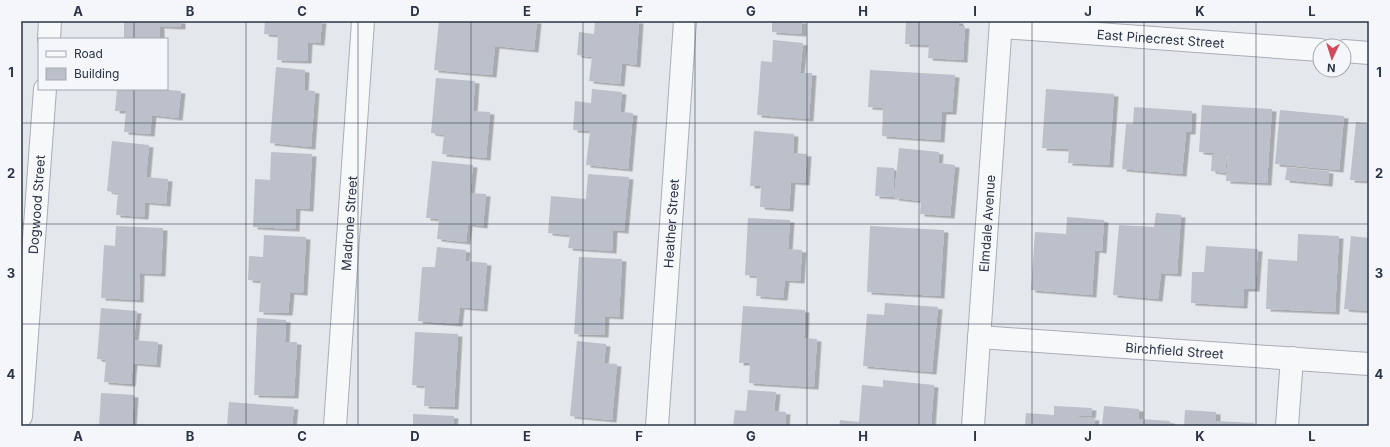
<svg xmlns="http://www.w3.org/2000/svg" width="1390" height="447" font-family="Inter,sans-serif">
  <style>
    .building { fill: #bbc0ca; filter: url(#shadow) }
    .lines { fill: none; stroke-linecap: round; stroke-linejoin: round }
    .minor-casing { stroke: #a9aeb7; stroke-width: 24 }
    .minor { stroke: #f7f8fa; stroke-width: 22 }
    .grid { fill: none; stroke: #2b3445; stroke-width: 1; stroke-opacity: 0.55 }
    .labels { text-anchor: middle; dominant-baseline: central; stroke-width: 4; stroke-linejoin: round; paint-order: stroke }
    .street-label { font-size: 13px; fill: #2b3445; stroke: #f4f6f9 }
    .neatline { fill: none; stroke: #2b3445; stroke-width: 1.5 }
    .grid-label { font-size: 13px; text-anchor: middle; font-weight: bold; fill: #2b3445 }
  </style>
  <defs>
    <filter id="shadow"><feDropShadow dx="4.5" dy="2.5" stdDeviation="0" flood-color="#0004"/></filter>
  </defs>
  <rect width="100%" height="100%" fill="#e4e7ec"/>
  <path class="building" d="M124,21h57v6l-21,-1v13h-36z
    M265,21h57l-2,22 -12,-1 -1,19 -30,-1 1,-25 -14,-1z
    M439,21h98l-3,29 -39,-4 -3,29 -58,-5z
    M595,21h44l-3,44 -14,-2 -2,21 -31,-3 3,-24 -15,-2 2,-23 15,2z
    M772,21h30v13l-30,-2z
    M906,21h53v5h6l-2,34 -35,-2 1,-13 -24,-1z
    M773,40l30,3 -3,30h12l-3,46 -52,-4 4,-54 11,1z
    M276,67l29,3 -1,20 11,1 -4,56 -41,-4z
    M870,70l85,5 -3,37h-10l-2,28 -58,-4 1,-28 -15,-1z
    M436,78l39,3 -2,30 17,1 -4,46 -44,-4 2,-19 -13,-2z
    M117,89h41l23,2 -3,27 -26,-3 -2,19 -26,-2 2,-21h-11z
    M592,89l30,3 -2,20 13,1 -5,56 -42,-4 4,-34 -17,-1 2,-29 16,2z
    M1046,89l68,5 -5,71 -41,-2 1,-14 -27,-1z
    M1202,105l70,4 -5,74 -41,-2 2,-27 -29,-2z
    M1134,107l58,4 -1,21h-5l-4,42 -60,-5 4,-45h7z
    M1280,110l64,6 -5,54 -64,-6z
    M1356,122l13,2v57l-19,-1z
    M754,131l40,3 -1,19 14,1 -2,29 -14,-1 -2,27 -29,-2 1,-21h-11z
    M112,141l37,4 -3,32 22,2 -2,25 -21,-2 -1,15 -28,-2 2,-22 -11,-2z
    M899,148l40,4 -1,11 17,2 -5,51 -30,-2 1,-13 -27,-3z
    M271,152l41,2 -3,55 -13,-1 -1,21 -42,-2 2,-48 15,1z
    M1212,154l15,1 -2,18 -14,-2z
    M432,161l41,4 -3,28 16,1 -3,32 -15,-2 -2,18 -29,-3 2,-20 -13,-1z
    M877,167l17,1 -1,29 -18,-1z
    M1287,167l42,4 -1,13 -43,-4z
    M588,174l41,3 -5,54 -11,-1 -1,21 -44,-3 2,-13 -22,-2 3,-37 35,3z
    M1156,213l25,2 -4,59 -16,-1 -3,26 -45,-4 6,-70 35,2z
    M1067,217l37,3 -2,31 -7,-1 -3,45 -61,-5 4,-58 31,2z
    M748,218l42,2 -2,29 14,1 -2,31 -15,-1 -2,18 -27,-2 1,-20 -12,-1z
    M116,226l47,2 -2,46 -21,-1 -1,27 -38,-2 3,-53 11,1z
    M870,226l74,4 -4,66 -73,-4z
    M1298,234l41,2 -4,76 -69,-3 2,-50 29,2z
    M264,235l42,2 -3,56 -13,-1 -2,21 -29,-1 2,-31 -13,-1 1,-24 14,1z
    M1351,236l18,2v73l-25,-2z
    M1206,246l52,3 -3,40h-11l-1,17 -52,-3 1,-31h12z
    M437,247l29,3 -1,11 22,2 -4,46 -23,-2 -2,17 -40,-3 4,-54h13z
    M579,257l43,2 -3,58 -14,-1 -1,19 -30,-1z
    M885,303l53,4 -6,65 -69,-6 4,-52 17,1z
    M743,306l62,4 -1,28 13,1 -3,48 -65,-4 1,-20h-11z
    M101,308l36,3 -3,29 24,2 -2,23 -23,-2 -2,21 -27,-2 2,-22 -9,-1z
    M257,318l29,2 -1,22h12l-3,54 -40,-1z
    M415,332l43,2 -4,73 -30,-1 1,-20 -13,-1z
    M577,341l29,3 -2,19 13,1 -5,56 -42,-4z
    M883,380l51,5 -3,41h-92l1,-6 19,2 3,-37 21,2z
    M748,390l28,2 -2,19 12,1 -1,14h-52l2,-16 11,1z
    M101,393l33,2 -2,31h-33z
    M229,402l65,5 -2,19h-65z
    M1054,406l38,2 -1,8h-27l31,2 -1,8h-69l1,-13 28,2z
    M1104,406l35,3v10l31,2 -1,5h-67z
    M1185,410l31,2v9l38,2v3h-70z
    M413,414l41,2 -1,10h-40z"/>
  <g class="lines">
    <g class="minor-casing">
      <g id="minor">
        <path id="s1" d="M1001,27l319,23"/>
        <path d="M49,39l1,-18"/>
        <path d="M1344,51l25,2"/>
        <path id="s2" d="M979,337l390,27"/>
        <path id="s3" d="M21,416l24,-327"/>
        <path id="s4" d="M335,426l28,-405"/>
        <path id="s5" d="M657,426l28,-405"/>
        <path id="s6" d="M973,426l28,-405"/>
        <path d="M1287,426l5,-68"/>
      </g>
    </g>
    <use href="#minor" class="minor"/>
  </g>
  <path class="grid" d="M134,21v18M246,21v405M358,21v405M471,21v405M583,21v405M695,21v405M807,21v405M919,21v405M1032,21v405M1144,21v405M1256,21v405M134,89v337M21,123h1348M21,224h1348M21,324h1348"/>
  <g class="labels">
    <g class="street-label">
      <text stroke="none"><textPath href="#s1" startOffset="160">East Pinecrest Street</textPath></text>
      <text stroke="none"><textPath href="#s3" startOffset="212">Dogwood Street</textPath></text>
      <text stroke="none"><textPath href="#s6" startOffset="203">Elmdale Avenue</textPath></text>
      <text stroke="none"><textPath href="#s4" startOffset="203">Madrone Street</textPath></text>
      <text stroke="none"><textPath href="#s5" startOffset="203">Heather Street</textPath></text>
      <text stroke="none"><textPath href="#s2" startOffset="196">Birchfield Street</textPath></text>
    </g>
  </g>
  <rect width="1390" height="447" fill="none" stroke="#f4f6f9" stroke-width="44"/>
  <rect x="38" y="38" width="130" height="52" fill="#f4f6f9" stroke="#a4a8b1"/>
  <rect x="46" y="51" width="20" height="6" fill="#f7f8fa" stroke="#a4a8b1"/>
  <text x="74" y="58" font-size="12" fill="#2b3445">Road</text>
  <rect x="46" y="68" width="20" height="12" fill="#bbc0ca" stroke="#a4a8b1"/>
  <text x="74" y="78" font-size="12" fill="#2b3445">Building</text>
  <g transform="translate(1332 58) rotate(184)"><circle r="19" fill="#f4f6f9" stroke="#a4a8b1"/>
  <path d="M0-3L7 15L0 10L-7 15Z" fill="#d1495b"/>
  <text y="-6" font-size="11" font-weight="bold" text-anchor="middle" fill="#2b3445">N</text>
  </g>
  <rect x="22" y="22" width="1346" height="403" class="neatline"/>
  <g class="grid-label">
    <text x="78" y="16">A</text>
    <text x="190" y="16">B</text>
    <text x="302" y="16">C</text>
    <text x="415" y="16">D</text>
    <text x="527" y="16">E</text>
    <text x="639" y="16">F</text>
    <text x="751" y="16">G</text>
    <text x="863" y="16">H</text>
    <text x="975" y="16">I</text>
    <text x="1088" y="16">J</text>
    <text x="1200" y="16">K</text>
    <text x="1312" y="16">L</text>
    <text x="11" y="77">1</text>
    <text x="1379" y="77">1</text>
    <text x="11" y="178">2</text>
    <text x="1379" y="178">2</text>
    <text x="11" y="278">3</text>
    <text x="1379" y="278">3</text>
    <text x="11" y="379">4</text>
    <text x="1379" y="379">4</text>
    <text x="78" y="441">A</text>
    <text x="190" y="441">B</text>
    <text x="302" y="441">C</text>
    <text x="415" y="441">D</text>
    <text x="527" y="441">E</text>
    <text x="639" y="441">F</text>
    <text x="751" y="441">G</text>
    <text x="863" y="441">H</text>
    <text x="975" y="441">I</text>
    <text x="1088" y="441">J</text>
    <text x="1200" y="441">K</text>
    <text x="1312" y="441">L</text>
  </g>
</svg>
